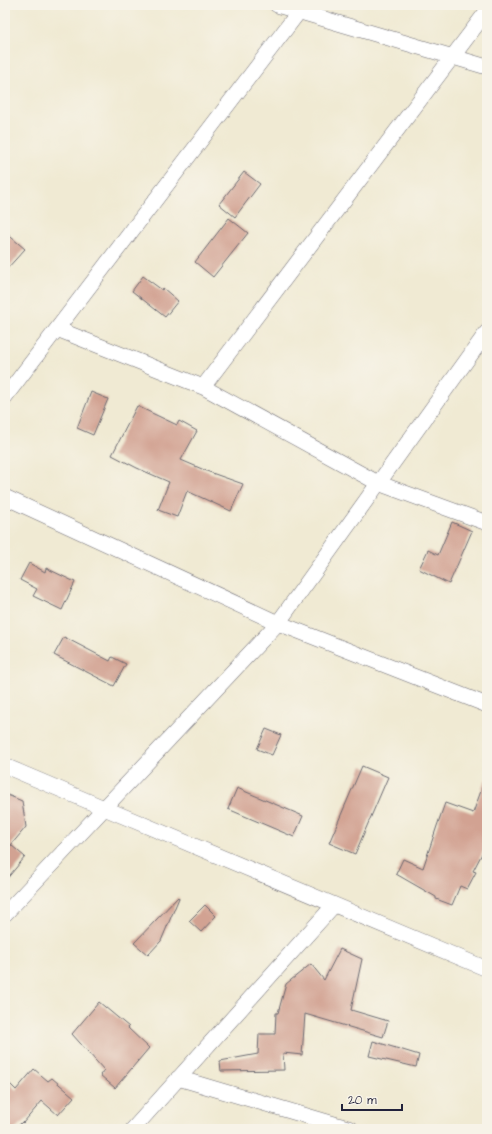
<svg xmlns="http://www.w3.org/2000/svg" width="492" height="1134" font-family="'Architects Daughter',sans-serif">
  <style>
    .building { fill: #d2a292 }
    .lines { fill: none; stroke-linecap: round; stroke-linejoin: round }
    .street-casing { stroke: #6a6870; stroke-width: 16 }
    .street { stroke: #fff; stroke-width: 15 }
  </style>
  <rect width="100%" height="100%" fill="#f7f3e8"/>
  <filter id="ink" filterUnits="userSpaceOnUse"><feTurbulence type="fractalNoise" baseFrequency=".025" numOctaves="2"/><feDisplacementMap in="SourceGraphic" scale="8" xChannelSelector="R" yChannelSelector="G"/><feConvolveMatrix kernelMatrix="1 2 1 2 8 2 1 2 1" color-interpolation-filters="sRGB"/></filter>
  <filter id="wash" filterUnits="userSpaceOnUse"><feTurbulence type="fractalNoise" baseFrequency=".012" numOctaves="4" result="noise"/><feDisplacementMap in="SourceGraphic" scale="16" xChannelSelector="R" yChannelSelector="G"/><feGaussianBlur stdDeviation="0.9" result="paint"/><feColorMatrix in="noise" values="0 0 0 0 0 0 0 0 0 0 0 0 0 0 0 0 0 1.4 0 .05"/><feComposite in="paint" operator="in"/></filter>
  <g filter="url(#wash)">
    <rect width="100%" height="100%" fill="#f0ead3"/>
    <g id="blocks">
      <path class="building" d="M244,172l16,12 -25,33 -16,-13z
        M229,218l19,15 -35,44 -18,-15z
        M5,232l20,17 -20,22z
        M143,276l19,14 1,-2 15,13 -13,16 -33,-26z
        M91,392l17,7 -15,36 -16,-7z
        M137,406l40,19 2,-4 18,10 -16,29 28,12 34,12 -12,27 -44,-20 -10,26 -19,-7 11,-28 -32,-14 -25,-13z
        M452,522l20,9 -23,53 -30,-15 9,-19 10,5z
        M29,563l16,9 1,-4 29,14 -13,28 -29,-14 4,-7 -17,-9z
        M64,637l46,24 2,-4 14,7 -12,22 -60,-31z
        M266,729l15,6 -9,20 -15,-6z
        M362,766l26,11 -33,77 -26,-11z
        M485,780l2,1v63l-14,27 3,1 -9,17 -7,-3 -8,19 -16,-6v-2l-40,-23 7,-15 20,9 14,-42 8,-23 28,10z
        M237,788l66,28 -9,21 -66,-28z
        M5,794l17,7 4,26 -15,18 14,12 -20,24z
        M178,897l1,1 -18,43 -13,14 -14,-12z
        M205,905l11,11 -15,16 -12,-11z
        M340,949l22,10 -11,51 37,11 -5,16 -78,-23 -3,41 -19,-2 1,17 -63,1 -1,-10 38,-7 1,-20h16l1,-21h2l8,-29 25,-20 13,16z
        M99,1002l30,25 -1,1 21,20 -34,40 -15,-13 4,-5 -32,-36z
        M373,1041l46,14 -3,12 -47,-11z
        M34,1069l14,12 4,-3 22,19 -16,18 -16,-14 -19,22 -1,-1 -7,7h-10v-50l11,11z"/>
    </g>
  </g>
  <g filter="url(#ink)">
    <use href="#blocks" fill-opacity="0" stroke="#6a6870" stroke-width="1"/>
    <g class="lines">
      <g class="street-casing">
        <path id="street" d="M277,5l210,62
          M57,329l146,58 175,96 109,40
          M203,387l284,-376
          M5,397l299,-392
          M5,497l273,126 209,82
          M5,766l99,42 383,161
          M5,914l273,-291 209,-291
          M178,1078l173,51
          M133,1129l201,-224"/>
      </g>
      <use href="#street" class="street"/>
    </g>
  </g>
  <rect width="492" height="1134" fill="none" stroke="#f7f3e8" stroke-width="20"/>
  <path d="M342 1104v6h60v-6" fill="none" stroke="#22223b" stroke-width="2"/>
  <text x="348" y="1104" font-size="12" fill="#22223b" stroke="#f7f3e8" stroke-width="3" paint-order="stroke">20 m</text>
</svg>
